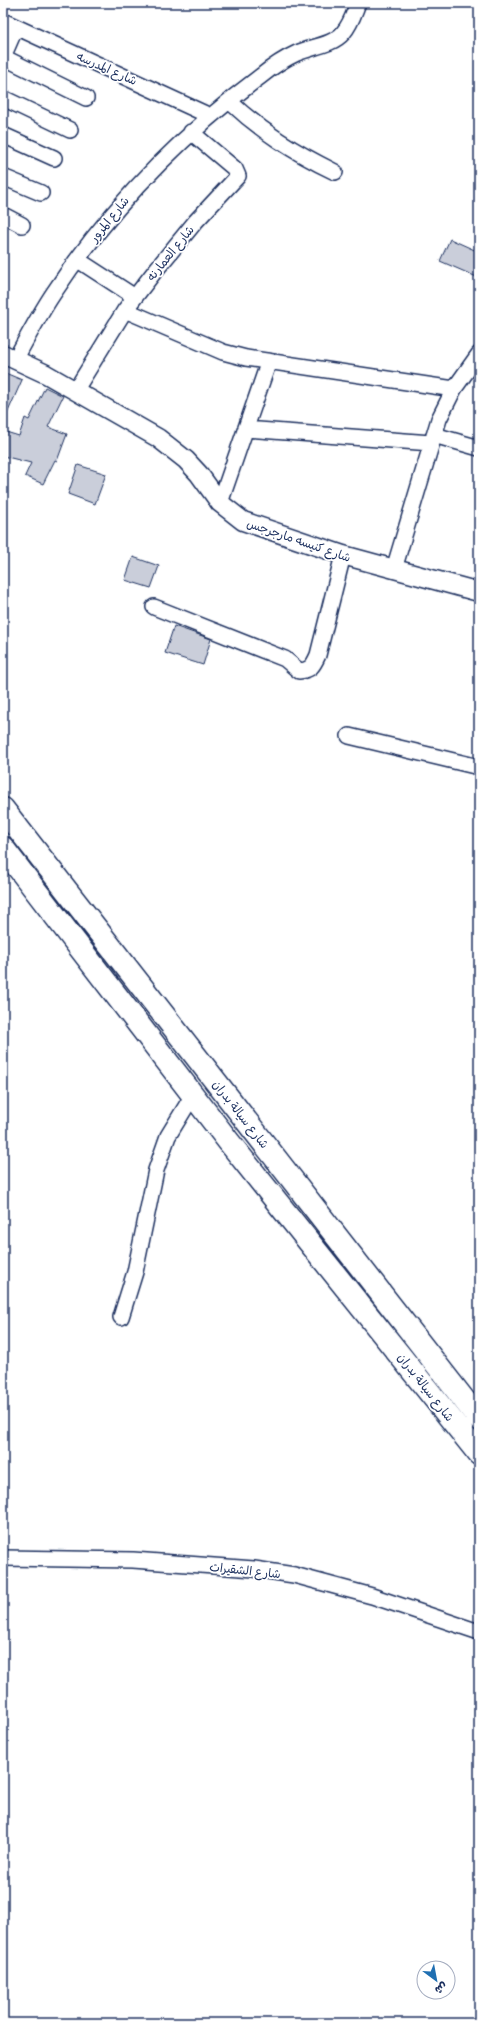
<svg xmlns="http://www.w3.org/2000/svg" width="482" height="2026" font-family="'Patrick Hand','Playpen Sans Arabic',sans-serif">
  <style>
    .building { fill: #caceda; stroke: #1b2f5e }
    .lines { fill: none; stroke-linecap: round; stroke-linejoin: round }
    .minor-casing { stroke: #1b2f5e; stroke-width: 18 }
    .tertiary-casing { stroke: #1b2f5e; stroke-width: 21 }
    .primary-casing { stroke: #1b2f5e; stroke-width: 25 }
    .minor { stroke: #fff; stroke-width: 15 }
    .tertiary { stroke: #fff; stroke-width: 18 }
    .primary { stroke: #fff; stroke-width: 22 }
    .labels { text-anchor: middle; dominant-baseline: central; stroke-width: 3.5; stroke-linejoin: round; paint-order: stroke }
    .street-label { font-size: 12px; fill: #1b2f5e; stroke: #fff }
  </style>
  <rect width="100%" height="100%" fill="#fff"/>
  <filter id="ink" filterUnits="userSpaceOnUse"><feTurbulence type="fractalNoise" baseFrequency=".025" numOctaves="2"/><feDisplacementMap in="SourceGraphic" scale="8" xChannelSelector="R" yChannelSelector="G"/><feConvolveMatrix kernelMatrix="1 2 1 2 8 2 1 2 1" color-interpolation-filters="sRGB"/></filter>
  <g filter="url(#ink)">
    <path class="building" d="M450,239l29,13v26l-39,-17z
      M3,372l19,8 -19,43z
      M45,387l18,9 -15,31 19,7 -10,27 -2,-1 -12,24 -18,-8 6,-13 -28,-7v-13l3,-11 13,4 6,-18 4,2z
      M78,465l28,9 -11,30 -27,-10z
      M133,557l26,9 -8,22 -26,-8z
      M174,626l37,13 -8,26 -38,-12z"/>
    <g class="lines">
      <g class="minor-casing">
        <path id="minor" d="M3,21l207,95
          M3,57l83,41
          M3,57l13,-30
          M3,98l67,32
          M229,101c33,31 65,51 106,71
          M3,135l51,23
          M3,177l38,16
          M3,215l19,10
          M78,260l57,37
          M125,310l98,42 23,6 208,31
          M15,360c12,-22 24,-45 38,-66 56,-85 126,-157 208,-218 11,-9 23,-17 36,-23 14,-6 36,-8 46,-20 8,-9 11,-20 15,-30
          M75,391l50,-81 30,-39 41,-50 42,-45 -3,-7 -44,-37
          M246,429l185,14
          M434,435l45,13
          M220,503l49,-142
          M394,569l45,-150 15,-30 25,-35
          M154,607l131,52 14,12c12,-1 14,-5 19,-16l25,-100
          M349,736l130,31
          M121,1317l14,-45 21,-102 12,-34 25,-41
          M3,1558l130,2 121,9 40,6 78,21 107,36"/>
      </g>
      <g class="tertiary-casing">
        <path id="tertiary" d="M3,354l43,20 112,64 28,22 13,14 21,29 23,18 100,34 136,37"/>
      </g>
      <g class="primary-casing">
        <path id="primary" d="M3,809l476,610
          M3,848l226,294 250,312"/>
      </g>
      <use href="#minor" class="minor"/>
      <use href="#tertiary" class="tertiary"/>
      <use href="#primary" class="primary"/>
    </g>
  </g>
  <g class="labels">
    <g class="street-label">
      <text transform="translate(107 68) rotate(24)">شارع المدرسه</text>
      <text transform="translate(109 219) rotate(-51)">شارع المرور</text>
      <text transform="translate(170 253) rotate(-51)">شارع العمارنه</text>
      <text transform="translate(299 540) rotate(19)">شارع كنيسه مارجرجس</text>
      <text transform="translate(241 1114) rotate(52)">شارع سيالة بدران</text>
      <text transform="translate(426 1387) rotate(52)">شارع سيالة بدران</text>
      <text transform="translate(245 1570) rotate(6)">شارع الشقيرات</text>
    </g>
  </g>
  <rect width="482" height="2026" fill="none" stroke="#fff" stroke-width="16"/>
  <rect x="8" y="8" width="466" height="2010" fill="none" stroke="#1b2f5e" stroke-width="1.5" filter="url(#ink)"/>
  <g transform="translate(436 1980) rotate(148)"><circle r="19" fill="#ffffff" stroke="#a4acbf"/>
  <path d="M0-3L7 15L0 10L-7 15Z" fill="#1f6fb2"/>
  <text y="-6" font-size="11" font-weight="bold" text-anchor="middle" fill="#1b2f5e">ش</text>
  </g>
</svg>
